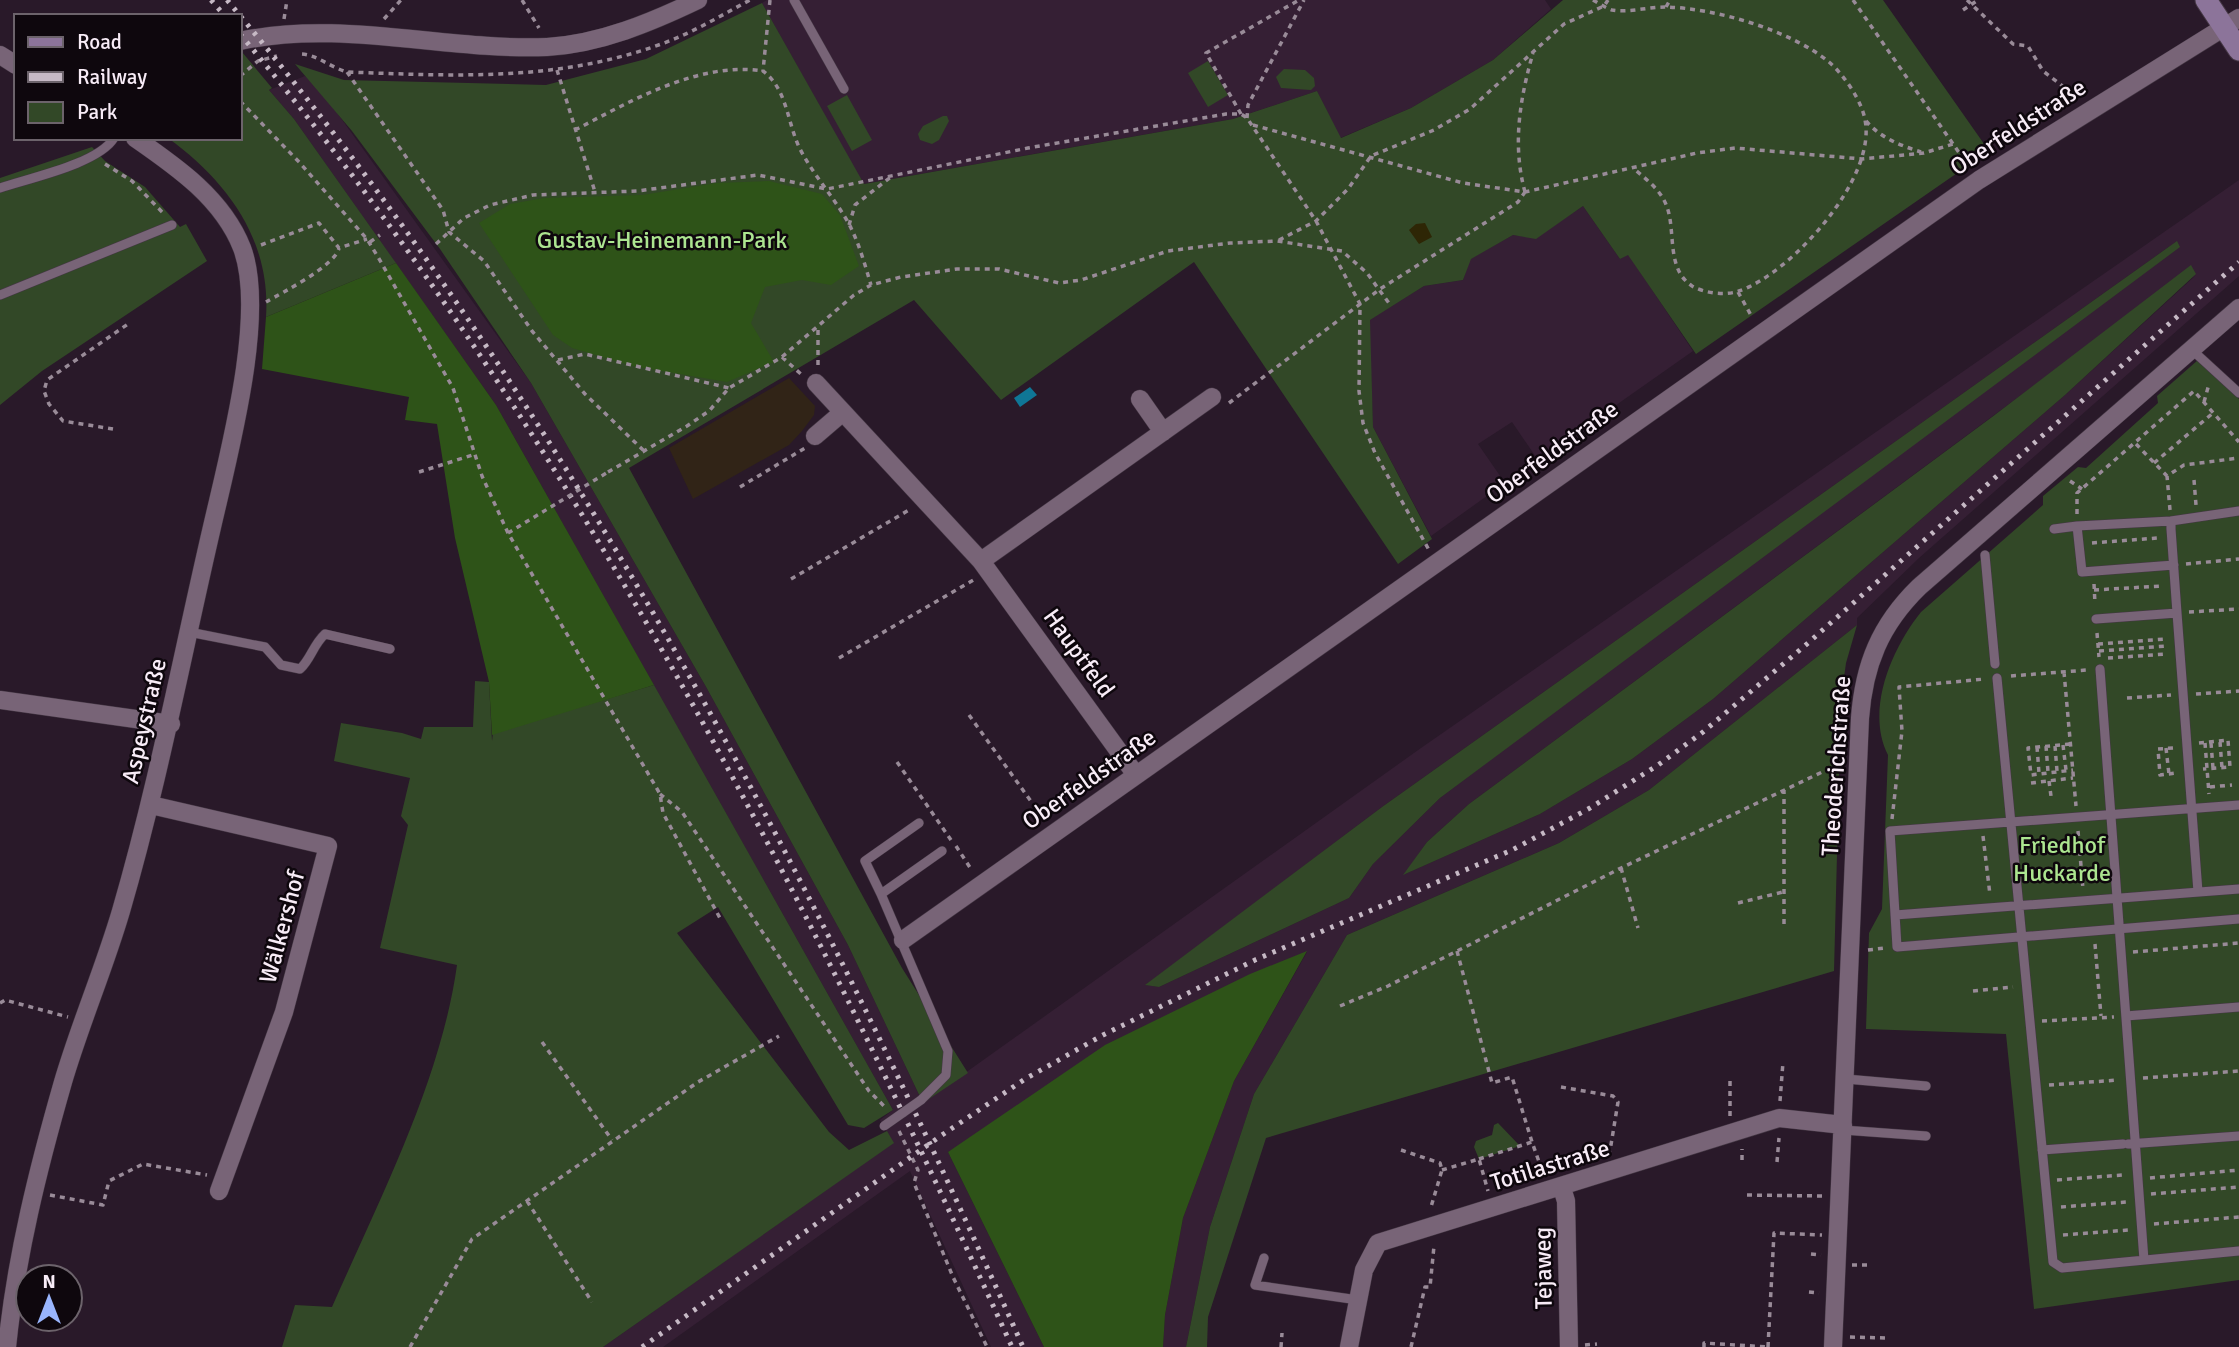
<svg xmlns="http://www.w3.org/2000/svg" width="2239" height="1347" font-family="Signika,sans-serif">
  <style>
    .built { fill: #351f34; fill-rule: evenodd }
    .industrial { fill: #312417 }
    .green { fill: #324827 }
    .forest { fill: #2e5318 }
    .sand { fill: #2e2605 }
    .water { fill: #0f7696 }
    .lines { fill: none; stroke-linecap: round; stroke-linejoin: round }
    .lane-casing { stroke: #443744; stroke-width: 10 }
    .street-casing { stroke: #443744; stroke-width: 19 }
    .secondary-casing { stroke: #443744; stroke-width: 23 }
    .path { stroke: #998b98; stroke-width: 3.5; stroke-dasharray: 5 5; stroke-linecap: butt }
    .lane { stroke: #786477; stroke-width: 9 }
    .street { stroke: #786477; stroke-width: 18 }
    .secondary { stroke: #8c749a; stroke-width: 21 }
    .rail { stroke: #c6b9c5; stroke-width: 5; stroke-dasharray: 3.5 7; stroke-linecap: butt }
    .lane-bridge-casing { stroke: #443744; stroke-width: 10; stroke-linecap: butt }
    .path-bridge { stroke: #998b98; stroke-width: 3.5; stroke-dasharray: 5 5; stroke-linecap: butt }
    .lane-bridge { stroke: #786477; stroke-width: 9 }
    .labels { text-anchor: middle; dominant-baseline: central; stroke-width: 5; stroke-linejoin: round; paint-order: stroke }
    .street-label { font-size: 24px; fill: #f8ecf7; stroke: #0e070d }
    .park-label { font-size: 24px; fill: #ace590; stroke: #0e070d }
  </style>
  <rect width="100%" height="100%" fill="#291929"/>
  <path class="built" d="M767,0h778l6,9 -58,51 -82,48 -71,30 -23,-47 -84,28 -370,65 -101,-181z
    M305,76l20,20 206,287 174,302 143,260 75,158 498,-355 818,-568v96l-320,282 -62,60v7l-208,165 -90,53 -212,92 -93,159 -44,133 -24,120h-23l2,-32 18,-97 51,-137 73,-129 -359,200 96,195h-53l-81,-176 -247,176h-60l290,-204 -13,-23 13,-10 -397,-705 -202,-286 -25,-29zM2177,241l-737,557 -67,66 -24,34 -190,89 -13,-2 236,-178zM2196,275l-131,120 -352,304 -81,60 -92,55 -135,60 22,-32 42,-38 598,-443z
    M1583,206l37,53 8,-5 65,97 -155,109 -26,-38 -34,22 27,39 -74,53 -58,-109 -4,-107 55,-34 39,-6 7,-21 43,-24 23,3z"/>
  <path class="industrial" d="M789,378l26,28 -1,9 -12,16 -13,14 -96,54 -24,-51z"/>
  <path class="green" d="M1563,0h320l106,151 -293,203 -68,-99 -8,4 -37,-53 -47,33 -23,-4 -42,24 -8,21 -39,6 -54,34 3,107 59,112 -34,25 -204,-302 -193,138 -87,-100 -285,168 273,500 66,105 -45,30 -75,-158 -143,-260 -174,-302 -91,-134 -88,-118 -57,-67 49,16 202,5 100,-26 116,-56 102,181 369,-65 84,-28 24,47 70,-30 82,-48z
    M242,52l30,36 -3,2 25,29 102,144 -130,54c5,-77 -38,-135 -98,-179h72z
    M1208,61l20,34 -20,12 -20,-34z
    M1284,69l21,1 9,8 1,8 -4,4 -30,-2 -5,-11z
    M847,95l25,45 -20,11 -25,-45z
    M943,116h4l2,5 -10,19 -7,4 -12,-4 -2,-6 5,-8z
    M92,147l13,14 40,26 35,40 6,-3 21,37 -165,110 -42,34v-227z
    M2177,241l3,6 -740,551 -67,66 -24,34 -190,89 -14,-2 237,-178z
    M2191,265l5,9 -131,121 -352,304 -81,60 -92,55 -137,61 24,-33 42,-38 523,-387z
    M2198,360l41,39v881l-205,29 -28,-275 -140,-5 3,-96 13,-24 6,-154c-23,-45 4,-107 33,-143l122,-107v-9l35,-29 8,1 72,-65 -1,-7z
    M1857,625l-11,38 -5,36 -7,272 -568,167 -58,179 -1,30h-21l24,-120 44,-133 93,-159 212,-92 90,-53z
    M475,681l14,1 3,59 1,-8 161,-48 239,425 -29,18 -16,-3 -130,-218 -41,26 152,199 20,18 38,-19 7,12 -291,204h-321l13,-42 37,2c47,-107 109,-226 125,-342l-77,-17 28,-123 -7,-9 9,-38 -76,-17 7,-38 61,10 19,6 3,-12h49z
    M1498,1123l22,23 -41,13 -5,-12 2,-6 16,-6 2,-10z"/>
  <path class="forest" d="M769,181l53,13 18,21 19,51 -28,19 -29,-5 -37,7 -14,36 23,39 -47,20 -94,-16 -61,-18 -19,-13 -74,-112 31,-19 34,-6 98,-3 75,-12z
    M396,263l100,142 158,280 -162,50 -3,-53 -34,-144 -18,-114 -32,-4 4,-23 -147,-28 4,-52z
    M1307,951l-73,130 -51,137 -18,97 -2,32h-119l-96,-195 157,-107 145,-71z"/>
  <path class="sand" d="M1425,223l7,14 -13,7 -10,-14 7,-6z"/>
  <path class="water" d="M1030,387l7,8 -17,12 -6,-9z"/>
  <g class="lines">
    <g class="lane-casing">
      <path id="lane" d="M794,0l50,89
        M0,188c29,-10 98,-24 114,-50
        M0,295l172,-70
        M2191,349l48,44
        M2171,521l68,-10
        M2054,529l23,-3
        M1985,555l10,109
        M2174,565l-92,7 -5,-46 94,-5v8l6,84
        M2096,619l81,-6 21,279
        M189,632l76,15 16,18 19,4c11,-10 13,-24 25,-35l65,15
        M2100,669l44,591
        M1997,678l56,584 9,6 177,-17
        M2239,805l-349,26 7,116 342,-28
        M881,894l-16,-33 54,-38
        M1895,915l344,-26
        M2126,1016l113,-9
        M1846,1079l80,7
        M921,1100l25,-25 2,-24 -67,-157 61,-43
        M1843,1130l83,6
        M2128,1144l111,-8
        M2042,1150l81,-6
        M1264,1258l-9,27 103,15"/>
    </g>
    <g class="street-casing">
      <path id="street" d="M240,41c100,-22 206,10 307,6 53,-3 105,-25 151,-47
        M0,55l16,10
        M816,383l165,178 155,214
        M1140,399l23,33
        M815,436l28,-24
        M981,561l231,-164
        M0,700l171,24
        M151,805l177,41 -44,166 -65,179
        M903,940l1076,-760 260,-162
        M1562,1188l4,13 3,146
        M7,1347c9,-90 31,-178 56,-265 17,-58 41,-113 58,-171 37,-127 61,-255 91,-384 16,-70 55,-213 30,-279 -19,-49 -65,-81 -107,-110
        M1349,1347l15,-77 14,-27 401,-125 64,7
        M1833,1347l27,-629c4,-53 20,-93 59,-131l320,-279"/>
    </g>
    <g class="secondary-casing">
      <path id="secondary" d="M2206,0l33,50"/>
    </g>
    <path class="path" d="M522,0l17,28
      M770,0l-7,71c24,18 24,50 36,76 14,28 35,50 50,77 10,19 16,41 22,61
      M1593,0c5,3 13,8 19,10 16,3 36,-3 53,-3 50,1 125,23 164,55 15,13 33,39 36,58 12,59 -75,154 -126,171 -14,5 -35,2 -47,-5 -26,-17 -16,-54 -25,-79 -6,-17 -20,-27 -34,-39
      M1853,0l116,167
      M1967,0l46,44 15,2 15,25 35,27
      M1666,7l4,-7
      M1963,10l15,-10
      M284,19l3,-19
      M384,19l17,-19
      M302,54c15,1 28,13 45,18 109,4 212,10 317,-29 30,-11 58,-28 86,-43
      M557,70l38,122
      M347,72l96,138 6,22 35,29 48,70 53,63 58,56
      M240,76l18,-15 19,-5
      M240,101l60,62 67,76 11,18 75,131 29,88 26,57 152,261 3,19 58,107
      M1241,114l-35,-61 93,-53
      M1247,118l1,-13 56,-105
      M1866,121c15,17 33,24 55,31
      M1253,125l210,58 62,9 172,-39 38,-5 127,11 62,-6 29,-9
      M575,130c56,-29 124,-69 188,-59
      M105,164l27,17 33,34
      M1525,192c-13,-47 -5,-94 8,-139
      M849,225l6,-20 37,-29
      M1279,240l37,-19 32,-32 23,-33 63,-26 36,-21 94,-85 40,-18 4,-6
      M370,242l10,-7
      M436,244l28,-26 26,-13 43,-10 104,-4 121,-16 69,14 201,-41 198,-34h15l6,4 69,103 44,83 -1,87 4,32 12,30 54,97
      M261,245l58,-22 20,25 28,-9
      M1738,292l14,25
      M266,302c17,-10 69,-36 73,-54
      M818,330v38
      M782,357l20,18
      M558,360l27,-6 144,34
      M2204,402l5,-18
      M1229,403l151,-114 138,-87 7,-10
      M113,429l-50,-8 -14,-17 -5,-13 3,-11 81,-56
      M2136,444l31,32
      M2154,463l59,-50
      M419,472l57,-18
      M608,472l79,-46 22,-15 20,-23 53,-31 72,-62 17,-10 30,-8 56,-8h42l60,14 22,-3 87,-29 62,-8 47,-2 65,10 25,22 24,33
      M2194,480l2,25
      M2070,481l12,8
      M740,487l65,-39
      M2170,510l-3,-34 17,-11 55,-7
      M2077,514v-21l117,-102 45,51
      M508,533l51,-31
      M2092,543l65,-5
      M2186,564l53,-5
      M791,579l118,-69
      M2094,584l1,20
      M2094,590l68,-4
      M2189,612l50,-3
      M2097,633l2,24
      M2098,644l68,-5
      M2099,651l67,-5
      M839,658l136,-79
      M2108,658l59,-4
      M2064,672l12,134
      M2011,676l76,-6
      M2196,694l43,-3
      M2127,698l44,-3
      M969,715l74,103
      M2220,742l2,26
      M2199,743l29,-3 2,27 -27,2
      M2205,743l4,51
      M2211,743l2,25
      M2070,744l-42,4 3,27 42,-5
      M2063,745l3,25
      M2046,746l2,26
      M2055,746l2,25
      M2037,747l2,26
      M2166,748l3,26
      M2173,748l-15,1 2,26 16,-2
      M897,762l54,78
      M2049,781l2,15
      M2031,783l42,-5
      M2210,787l22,-2
      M660,794l22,18 187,279 18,18
      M1892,819l10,-88 -3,-44 86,-8
      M2078,831l5,58
      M1983,836l7,59
      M956,846l15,23
      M1621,868l17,60
      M1738,903l45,-11
      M1784,924v-134
      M2095,944l6,72
      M1868,950l17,-2
      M1457,951l35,132 20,-6 20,65
      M2133,952l106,-9
      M1973,991l40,-4
      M0,1003l5,-3 63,17
      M1340,1006l48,-20 233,-118 218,-104
      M2042,1021l72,-4
      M542,1042l70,98
      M2143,1078l96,-7
      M1730,1081v35
      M2049,1085l69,-5
      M1561,1087l52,9 5,6 -8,49
      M1780,1101l3,-39
      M899,1131l19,39 -4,13 39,94 34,70
      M1401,1150l39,13 2,7 -11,37
      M1479,1159l53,-17 11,31
      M1742,1160v-11
      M1777,1162l2,-24
      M1442,1170l37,-11 9,32
      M2150,1178l89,-8
      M2057,1180l66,-5
      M2151,1194l88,-7
      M50,1195l53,10 6,-24 34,-17 64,11
      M1747,1195l76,1
      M527,1201l65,101
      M2061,1207l66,-5
      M2154,1224l85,-7
      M2063,1235l66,-5
      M1540,1248h11
      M1811,1254l10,1
      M1852,1265h17
      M1541,1283h10
      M1809,1292l10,1
      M1850,1337l36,1v-4
      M1585,1345l12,-1
      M410,1347l62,-108 226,-157 81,-46
      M1281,1347l1,-14
      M1411,1347l14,-60h5l4,-41
      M1704,1347v-4l64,4
      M1768,1347l6,-114 48,2"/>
    <use href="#lane" class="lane"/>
    <use href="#street" class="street"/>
    <use href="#secondary" class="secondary"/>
    <path class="rail" d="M211,0l14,16
      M227,0c339,405 582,867 796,1347
      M240,34c328,392 561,850 772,1313
      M642,1347l300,-212 83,-56 78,-44 152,-75 257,-110 78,-42 68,-43 45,-33 105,-89 431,-381"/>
    <g class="lane-bridge-casing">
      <path id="lane-bridge" d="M884,1126l37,-26"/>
    </g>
    <path class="path-bridge" d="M559,502l49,-30"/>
    <use href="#lane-bridge" class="lane-bridge"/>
  </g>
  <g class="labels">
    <g class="street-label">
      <text transform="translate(2018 127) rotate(-33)">Oberfeldstraße</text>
      <text transform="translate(1552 452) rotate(-36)">Oberfeldstraße</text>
      <text transform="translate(1079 653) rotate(54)">Hauptfeld</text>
      <text transform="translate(144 721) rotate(-77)">Aspeystraße</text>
      <text transform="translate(1836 766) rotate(-86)">Theoderichstraße</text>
      <text transform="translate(1089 779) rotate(-35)">Oberfeldstraße</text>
      <text transform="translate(282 927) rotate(-75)">Wälkershof</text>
      <text transform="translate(1550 1165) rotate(-17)">Totilastraße</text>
      <text transform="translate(1543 1268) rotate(-91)">Tejaweg</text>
    </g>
    <g class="park-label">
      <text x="662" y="240">Gustav-Heinemann-Park</text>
      <text x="2062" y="845">Friedhof<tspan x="2062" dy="28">Huckarde</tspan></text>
    </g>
  </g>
  <rect x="14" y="14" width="228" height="126" fill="#0e070d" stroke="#6c636b" stroke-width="2"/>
  <rect x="28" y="37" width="35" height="10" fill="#8c749a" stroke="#6c636b" stroke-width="2"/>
  <text x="77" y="49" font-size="21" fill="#f8ecf7">Road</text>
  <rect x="28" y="72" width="35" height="10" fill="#c6b9c5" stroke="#6c636b" stroke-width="2"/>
  <text x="77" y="84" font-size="21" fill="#f8ecf7">Railway</text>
  <rect x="28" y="102" width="35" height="21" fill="#324827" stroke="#6c636b" stroke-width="2"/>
  <text x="77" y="119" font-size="21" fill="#f8ecf7">Park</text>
  <g transform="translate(49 1298)"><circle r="33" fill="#0e070d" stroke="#6c636b" stroke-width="2"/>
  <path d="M0-5L12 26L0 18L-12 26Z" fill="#99b5fd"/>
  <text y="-10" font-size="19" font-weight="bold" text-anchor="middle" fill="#f8ecf7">N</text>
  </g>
</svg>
